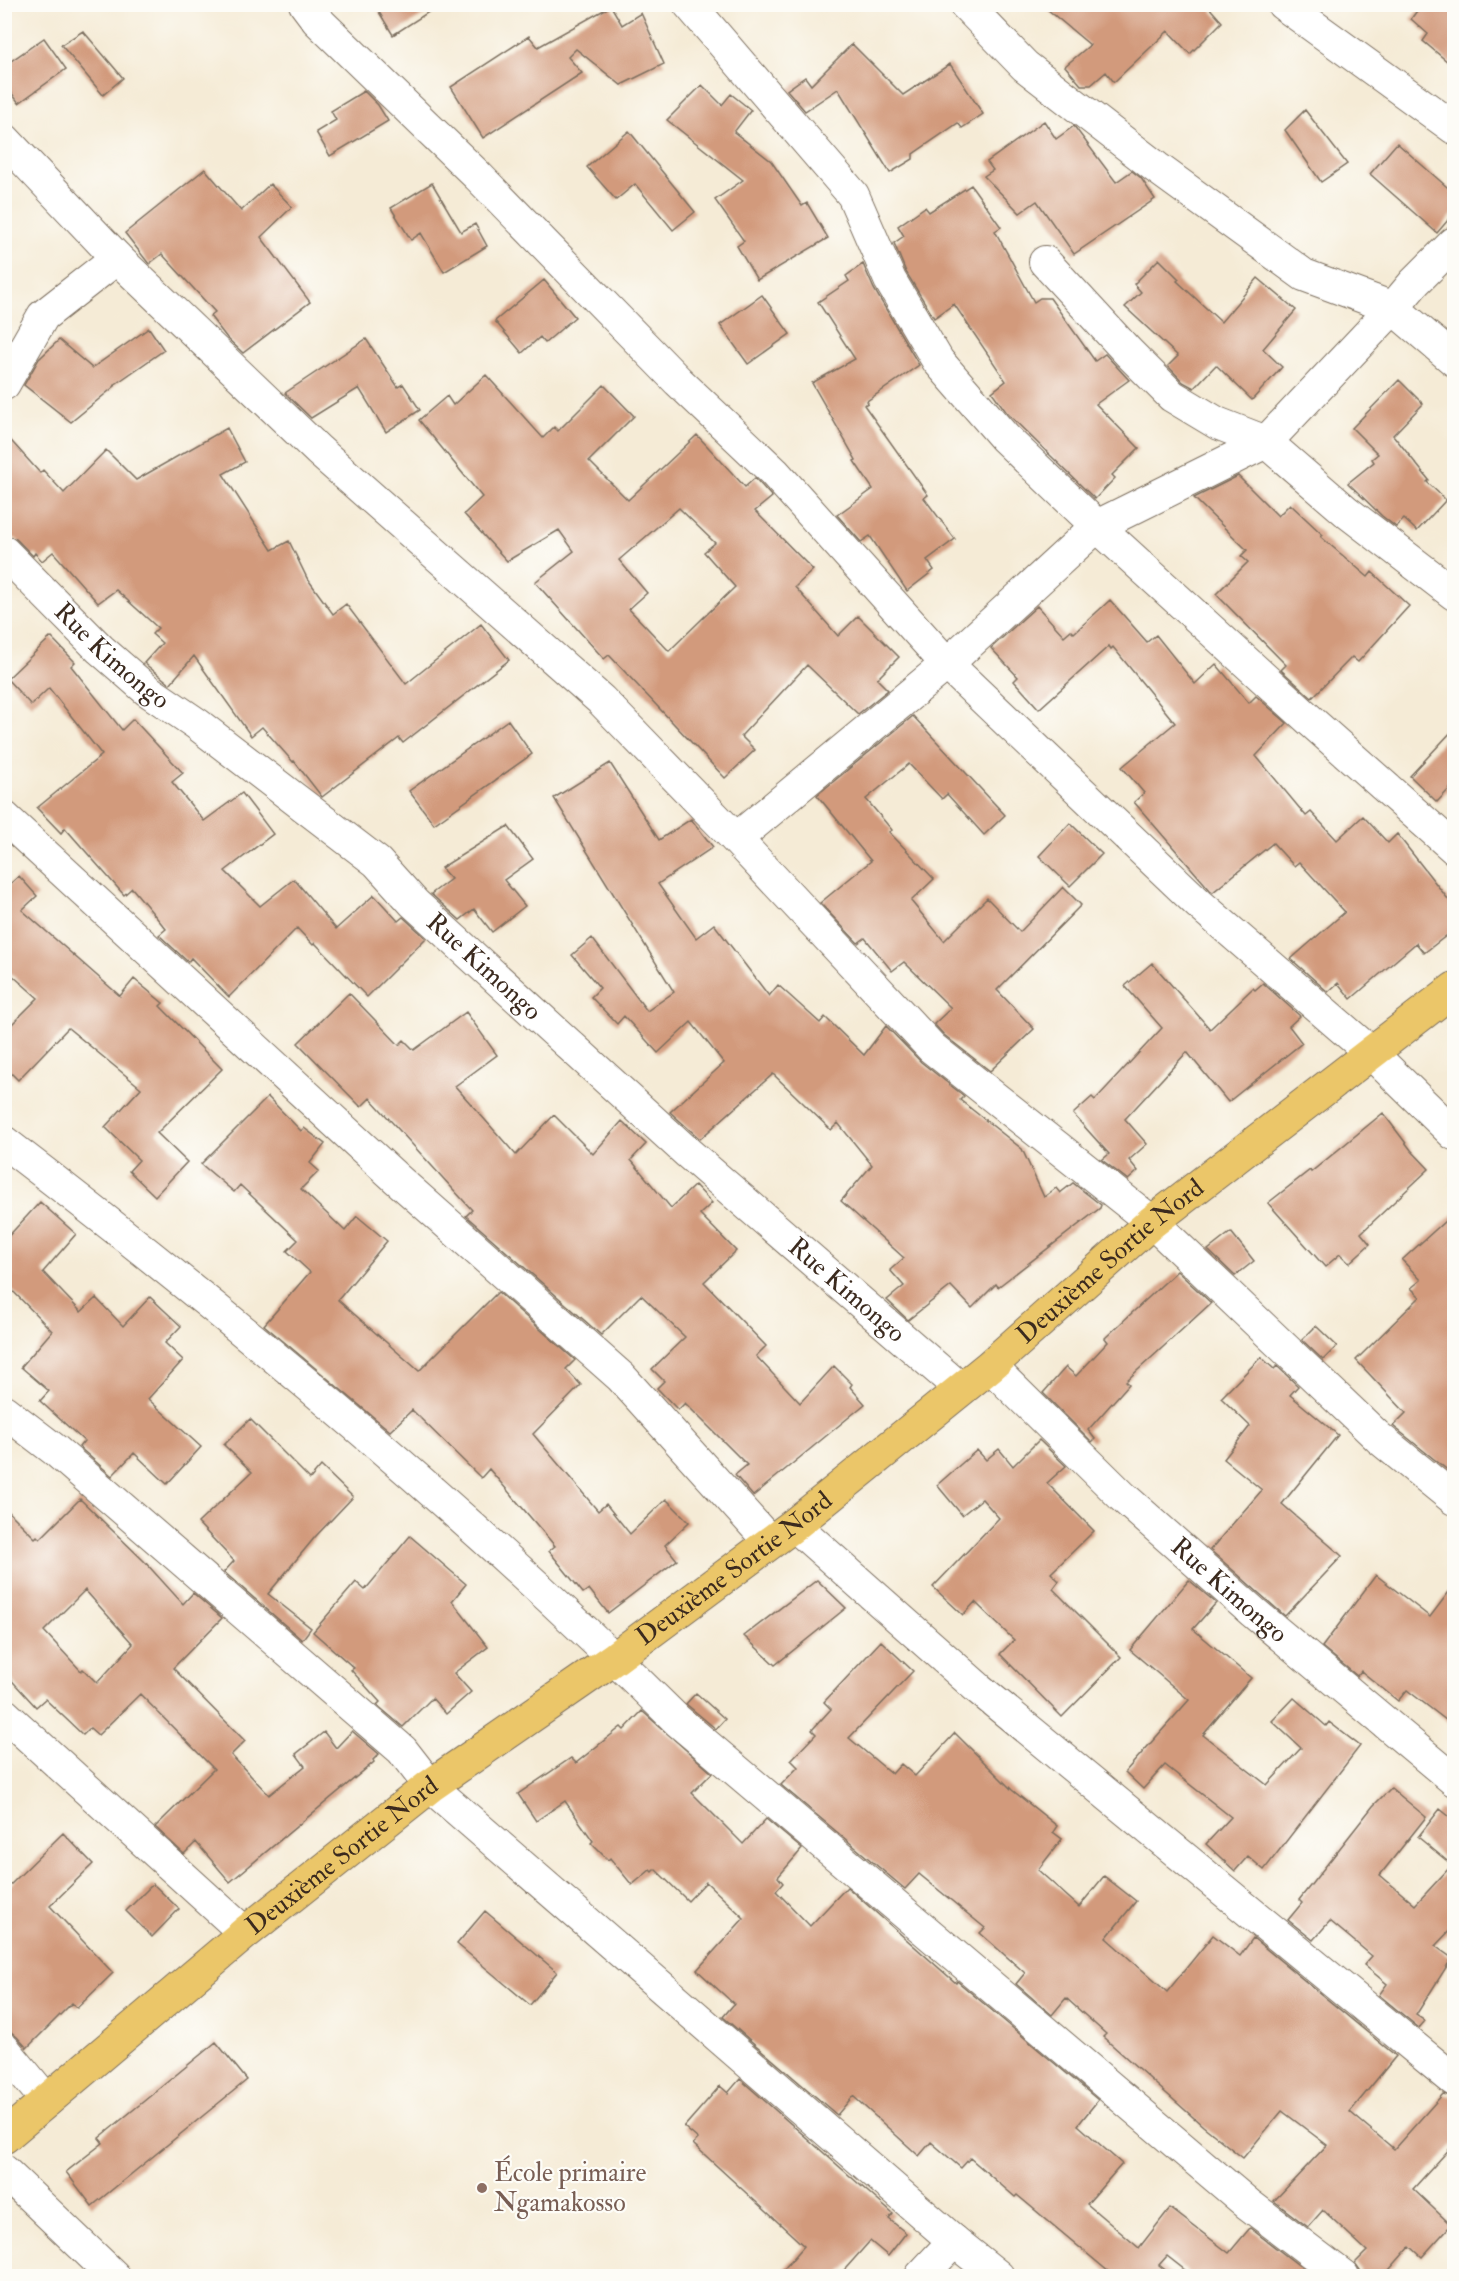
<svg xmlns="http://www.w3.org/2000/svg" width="1459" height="2281" font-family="'IM FELL Double Pica',serif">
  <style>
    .building { fill: #d29a7b; fill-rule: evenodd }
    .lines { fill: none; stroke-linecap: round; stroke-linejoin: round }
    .minor-casing { stroke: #7c6e5e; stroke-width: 34 }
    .primary-casing { stroke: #7c6e5e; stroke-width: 35 }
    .minor { stroke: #fff; stroke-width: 32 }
    .primary { stroke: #ebc669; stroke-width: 33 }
    .education-dot { fill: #8d6e63; stroke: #fdfcf7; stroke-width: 2 }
    .labels { text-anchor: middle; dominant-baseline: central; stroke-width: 4.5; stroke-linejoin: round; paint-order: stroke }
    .street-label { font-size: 26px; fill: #3b2a1e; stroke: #fdfcf7 }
    .education-label { font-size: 26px; fill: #785e54; stroke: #fdfcf7; text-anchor: start }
  </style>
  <rect width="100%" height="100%" fill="#fdfcf7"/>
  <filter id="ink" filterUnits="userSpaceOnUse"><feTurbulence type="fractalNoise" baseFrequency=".0167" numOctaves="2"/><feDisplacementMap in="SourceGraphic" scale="12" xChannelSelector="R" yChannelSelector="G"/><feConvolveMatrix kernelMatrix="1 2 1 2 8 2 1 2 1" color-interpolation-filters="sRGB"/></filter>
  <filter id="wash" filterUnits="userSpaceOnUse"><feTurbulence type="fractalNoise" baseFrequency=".008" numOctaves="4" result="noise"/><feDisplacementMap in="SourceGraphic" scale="24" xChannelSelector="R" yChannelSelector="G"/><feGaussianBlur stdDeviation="1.35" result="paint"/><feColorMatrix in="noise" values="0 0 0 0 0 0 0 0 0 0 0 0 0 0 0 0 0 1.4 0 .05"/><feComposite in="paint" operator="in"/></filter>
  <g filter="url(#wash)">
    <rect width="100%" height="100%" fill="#f5ebd6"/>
    <g id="blocks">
      <path class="building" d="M374,4h67l-48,31z
        M1041,4h165l16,18 -32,32 -22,-23 -54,51 -8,-10 -15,13h-10l-16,-19 25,-21z
        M1422,4h33v64l-32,-27 5,-7 -17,-15z
        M611,6l11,19 19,-12 23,51 -43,21 -45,-36 -8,8 14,16 -99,65 -32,-51 78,-51 9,11z
        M83,31l40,47 -20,17 -42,-50z
        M44,38l22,31 -47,34 -15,-20v-17z
        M852,44l51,51 47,-31 33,50 -21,14 -4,-5 -45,31v5l-23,14 -52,-84 -33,22 -18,-21 18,-13 6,8z
        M702,85l20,20 9,-11 20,16 -17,22 37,29 31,45 5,-3 21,35 -71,42 -20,-34 7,-5 -29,-41 28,-20 -76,-60z
        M364,91l14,14 10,16 -58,35 -14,-24 20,-12 -5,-9z
        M1305,110l42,54 -26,18 -36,-52z
        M1044,121l12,18 18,-13 42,56 16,-11 9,7 14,21 -81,55 -37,-53 -17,12 -36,-37 9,-6 -6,-8z
        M629,131l66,81 -22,18 -38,-46 -19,16 -29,-33z
        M1397,143l58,51v18l-18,21 -67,-59z
        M205,169l36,42 29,-27 22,23 -31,30 49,65 -67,51 -16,-15 -17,-22 5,-4 -53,-58 -13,10 -24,-31z
        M432,183l29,49 14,-8 12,22 -43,26 -23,-39 -10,7 -20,-32z
        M971,185l30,42 -6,4 39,71 6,-4h10l45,63 10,-7 24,26 -33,24 43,44 -27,27 3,3 -20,21 -88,-86 -15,-21 14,-11 -52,-77 -20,14 -28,-46 -12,-29 10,-7 -6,-10 27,-19 4,5z
        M1159,259l20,20 -2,2 44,41 37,-44 38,32 -33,39 19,18 -30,33 -36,-35 -22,23 -11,-6 -15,-16 10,-10 -53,-49 16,-15 -7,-8z
        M863,264l11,25 45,76 -52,36 1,2 -4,2 64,90 -4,3 31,41 -28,21 7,10 -27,21 -37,-55 -9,6 -24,-27 36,-26 -19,-28 2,-1 -44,-77 43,-24 -37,-57 31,-21 -3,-5z
        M544,280l31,37 -30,26 -5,-6 -18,16 -27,-32z
        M762,295l28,39 -42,30 -28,-39z
        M149,328l15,22 -50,35 1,1 -44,36 -47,-37 15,-26 20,-19 33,28z
        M366,339l32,48 5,-3 17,26 -34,22 -27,-44 -48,30 -26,-25z
        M486,375l57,63 11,-11 4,4 46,-46 30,31 -45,45 39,39 69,-65 48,52 10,-9 17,19 -17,14 58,59 -18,17 43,49 20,-20 41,41 -22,22 11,11 -30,24 -51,-49 -66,71 14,14 -30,28 -116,-123 -5,4 -69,-77 39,-31 -15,-21 -52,31 -43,-47 18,-17 -63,-77 28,-24 6,9zM679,508l36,35 -11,9 31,35 -66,64 -40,-42 18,-16 -28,-33z
        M1399,380l24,24 -30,31 36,45 -2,2 19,18 -29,31 -13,-12 -8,8 -14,-11 -34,-33 26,-21 -2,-3 6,-5 -26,-26z
        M227,428l18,34 -22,12 49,76 17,-9 18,37 26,36 13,-10 60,80 75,-60 28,36 -106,83 -4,-5 -77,59 -28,-36 -1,1 -31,-35 -11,9 -57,-80 -24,28 -26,-21 18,-20 -10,-9 6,-6 -42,-38 -18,13 -45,-51 -11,9 -7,-8 -2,3 -17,-17 -12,-4v-102l36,40 3,-3 21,23 42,-43 30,30z
        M1238,476l40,40 12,-12 33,31 -2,2 47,40 4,-5 37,34 -51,56 -6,-5 -40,41 -31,-28 5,-5 -70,-71 32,-32 -7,-6 6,-6 -53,-52z
        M1110,600l37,42 9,-7 39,49 21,-20 33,39 7,-7 31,27 -31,33 50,60 5,-4 26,28 26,-24 25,27 9,-9 58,74v21l-31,24 -8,-10 -65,56 -13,-16 -10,9 -37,-33 54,-47 -46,-50 -5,4 -21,-23 -60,49 -3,-2 -76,-88 10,-9 -22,-26 53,-44 -62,-76 -2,2 -2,-3 -70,63 -25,-28 4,-4 -27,-29 46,-42 27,30 7,-6 3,3z
        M51,637l24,25 -4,4 51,64 11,-11 50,54 -11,9 32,39 38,-28 31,41 -48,37 35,35 34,-27 42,50 38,-34 24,26 5,-4 23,21 -59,59 -52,-54 -2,2 -16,-17 -68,69 -38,-39 -3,4 -29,-27 7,-6 -34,-41 -8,7 -59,-67 -4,5 -24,-25 65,-53 -53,-67 -18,17 -24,-26z
        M913,716l92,99 -21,20 -37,-41 -5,5 -33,-35 -43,35 26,31 -3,2 45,47 -23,22 33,40 43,-43 33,34 43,-45 18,18 -84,85 37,39 -44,42 -46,-36 -10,-11 17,-16 -47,-46 -12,9 -27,-33 -7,5 -38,-40 51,-42 -54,-66z
        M508,720l24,34 -98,70 -25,-33z
        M1455,728v55l-18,19 -27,-26z
        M610,763l49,77 32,-21 22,28 -55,37 38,54 18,-14 55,72 9,-11 42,38 5,-6 39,38 22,-29 35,36 43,34 -4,4 62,49 22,48 12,-9 4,5 13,-10 28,22 -1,3 -102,79 -2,-3 -24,24 -21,-22 -43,34 -21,-20 17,-14 -14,-16 14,-12 -63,-57 31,-36 -34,-42 -7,7 -58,-56 -73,65 -30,-27 54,-49 -33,-41 -33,31 -34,-37 -7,8 -26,-27 9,-9 -28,-33 20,-17 55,73 27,-19 -120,-194z
        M1070,823l32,31 -32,32 -31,-30z
        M508,826l25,33 -29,21 21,26 -33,26 -18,-23 -14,11 -29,-26 20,-15 -10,-11z
        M19,876l18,20 -15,14 98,86 14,-17 29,24 -3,3 62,63 -65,64 30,29 -32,34 -26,-25 10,-11 -34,-33 36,-39 -73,-60 -50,52 -14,-14v-34l34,-34 -34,-30v-79z
        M1152,963l58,66 43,-41 2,2 8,-7 37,33 -11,10 13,17 -74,59 -41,-50 -62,67 22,25 -18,16 9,11 -10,9 -26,-20 7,-6 -36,-40 19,-17 3,3 67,-72 -37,-42z
        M349,993l50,52 5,-5 10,10 52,-38 31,43 -42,31 61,69 38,-40 39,39 29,-33 24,23 -15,16 40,48 24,-23 17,18 -12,11 36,37 -32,31 62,64 -10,10 44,47 34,-37 18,18 -2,3 15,17 -112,92 -18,-21 12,-10 -62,-62 -7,7 -21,-22 7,-7 -12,-12 33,-32 -44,-42 -40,40 -135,-119 6,-6 -102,-112 -9,9 -63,-64z
        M268,1097l33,34 3,-3 21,16 -15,19 9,8 -18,18 44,42 12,-15 30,25 -49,59 81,71 79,-79 77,68 -9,9 15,16 -48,49 65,77 8,-7 24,30 36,-35 23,23 -24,23 12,15 -69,53 -19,-24 -6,4 -34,-42 6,-5 -66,-77 -8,9 -69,-68 -22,21 -126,-106 46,-53 -23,-21 11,-11 -58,-55 -6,7 -33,-28z
        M1383,1113l28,37 18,19 -68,64 9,11 -21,19 -9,-9 -15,13 -57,-64 42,-33 1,2z
        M40,1202l36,32 -33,38 38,40 15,-14 27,28 27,-29 31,29 -16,17 18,17 -35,39 53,48 -34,37 -33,-31 -22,23 -33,-29 5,-6 -44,-40 9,-10 -28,-24 31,-36 -48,-49v-41z
        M1455,1212v264l-62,-50 13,-13 -50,-53 64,-63 -9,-9 10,-8 -19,-20z
        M1231,1232l23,29 -19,15 -27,-26z
        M1177,1271l34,32 -85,78 3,3 -41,46 7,9 -3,3 -49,-49 23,-26 10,9 32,-34 -3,-4z
        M1316,1326l21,20 -14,14 -21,-20z
        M1261,1357l13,12 3,-3 21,20 -8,9 48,40 -56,69 60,52 -57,60 -75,-66 52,-60 -38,-31 26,-33 -29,-28z
        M250,1419l60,60 11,-13 32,31 -38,40 -47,57 43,34 -9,12 -78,-68 10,-11 -36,-38 54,-51 -28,-27z
        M1039,1440l27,26 -19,17 47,48 -43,42 8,8 -6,8 68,68 -59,60 -62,-63 14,-14 -39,-38 -12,13 -30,-28 66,-69 -17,-19 -20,16 -25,-30 40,-35 9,10 13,-11 14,17z
        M80,1499l64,62 39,43 10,-11 29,25 -49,50 72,73 -14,14 38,40 36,-29 -9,-12 28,-22 12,16 16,-17 27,23 -6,6 1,2 -144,120 -34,-40 -12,12 -29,-27 59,-58 -74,-75 -42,41 -8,-7 -7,7 -38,-36 -9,8 -32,-35v-165l31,31 2,-2 3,3zM85,1590l48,54 -36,39 -14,-14 -2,2 -37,-40z
        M410,1536l56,48 -14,17 36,46 -34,26 17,19 -25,22 -14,-16 -29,29 -26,-22 3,-3 -29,-32 3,-2 -41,-36 43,-50 9,8z
        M1376,1575l54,42 25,-33v143l-48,-37 -9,11 -37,-30 -4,5 -35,-29z
        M817,1580l29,28 -71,57 -31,-29z
        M1189,1580l27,23 -23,26 58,49 -48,57 64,50 34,-37 -29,-27 22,-23 32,28 3,-4 31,24 -96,124 -16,-14 -13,15 -29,-27 25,-27 -66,-52 -22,24 -18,-17 64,-72 -59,-50z
        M881,1641l32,30 -64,67 43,36 9,-10 14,12 40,-43 57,57 45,36 -4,6 9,7 -24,31 41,37 25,-31 32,25 -30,37 61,54 46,-57 27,21 13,-18 143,118 -46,56 44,37 49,-55 12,3v46l-42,46 38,36 -29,32 -12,-11 -27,31h-22l-1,-7 -5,-7 12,-12 -44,-41 -15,17 -34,-26 53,-56 -45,-34 -39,47 -40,-32 -100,-89 3,-3 -40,-36 -14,17 -36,-31 9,-11 -45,-40 5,-5 -66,-54 -14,15 -124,-104 17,-18 -7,-7 25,-26 -4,-4 19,-21 -7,-7z
        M696,1693l29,26 -9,10 -30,-25z
        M642,1711l70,62 -20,20 51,51 23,-25 36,30 -24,28 5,6 -7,8 34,35 37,-39 109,96 1,-2 141,119 -20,25 44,39 -35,40 52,44 31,-40 59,45 21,-25 64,49h-120l-27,-21 -8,9 15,12h-59l-98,-82 -2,2 -45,-39 -9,10 -30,-26 -12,14 -66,-60 -16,19 -114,-98 11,-13 -37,-34 47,-52 -38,-36 -18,19 -33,-32 -3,3 -2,-2 -18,15 -22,-27 -2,2 -17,-17 2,-2 -28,-40 -29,20 -18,-27 53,-36 5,5 45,-36 3,3z
        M1391,1788l35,29 -46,58 35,30 37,-40 -34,-28 22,-28 15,12v104l-20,21 17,12 -36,57 9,6 -6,7 -40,-33 8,-11 -23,-19 8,-9 -42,-35 -17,19 -25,-20 14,-17 -3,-3 74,-94z
        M63,1833l30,31 -43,42 63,67 -36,35 -5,-5 -45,45 -10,-11 -6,-5h-7v-141z
        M153,1884l26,25 -27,28 -26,-26z
        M485,1911l72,61 -27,33 -73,-61z
        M216,2042l31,38 -155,126 -26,-34 37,-29 -4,-5z
        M740,2079l153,135 -4,5 17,14 -18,23 -18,-15 -32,36h-61l27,-31 -111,-102 5,-5 -14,-12 36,-41 8,7z"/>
    </g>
  </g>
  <g filter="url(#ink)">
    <use href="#blocks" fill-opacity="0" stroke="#7c6e5e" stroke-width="1.5"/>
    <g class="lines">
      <g class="minor-casing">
        <g id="minor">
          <path d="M305,4l12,16 161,156 200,205 96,91 173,192 252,240 171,148 84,82"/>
          <path d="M689,4l164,191 37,85 48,81 67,77 92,88 216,197 141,125"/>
          <path d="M965,4l60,62 132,102 147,107 89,33 61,52"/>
          <path d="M1283,4l171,124"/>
          <path d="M4,139l113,119 202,193 282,249 135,139 196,209 220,174 227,216 75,61"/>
          <path d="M1045,262l83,90 44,44 45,27 49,19 81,70 107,82"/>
          <path d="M4,384l39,-68 74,-58"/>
          <path id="s1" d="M4,552l96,97 47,41 50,34 180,138 37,41 274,250 273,236"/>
          <path d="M4,817l393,362 224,198 149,165"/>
          <path d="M736,839l211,-175 150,-138 169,-84 127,-134 21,-25 40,-40"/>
          <path d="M4,1142c236,180 464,371 674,579l570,483 95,72"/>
          <path id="s2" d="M990,1366l133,131 130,115 201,168"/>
          <path d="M4,1411l51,39 347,300 28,36 524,455 44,35"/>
          <path d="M794,1525l185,164 475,391"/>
          <path d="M4,1714l241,219"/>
          <path d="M4,2049l43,52"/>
          <path d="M4,2171l110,105"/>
          <path d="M921,2276l33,-35"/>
        </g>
      </g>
      <g class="primary-casing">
        <g id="primary">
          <path id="s3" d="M4,2137l241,-204 185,-147 185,-128 179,-133 196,-159 162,-144 302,-233"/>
        </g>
      </g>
      <use href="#minor" class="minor"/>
      <use href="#primary" class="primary"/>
    </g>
  </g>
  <circle class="education-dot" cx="482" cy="2188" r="6"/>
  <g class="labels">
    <g class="street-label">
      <text stroke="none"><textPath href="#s1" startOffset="150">Rue Kimongo</textPath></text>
      <text stroke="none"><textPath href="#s1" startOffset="636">Rue Kimongo</textPath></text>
      <text stroke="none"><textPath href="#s3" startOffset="1412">Deuxième Sortie Nord</textPath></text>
      <text stroke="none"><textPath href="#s1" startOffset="1122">Rue Kimongo</textPath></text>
      <text stroke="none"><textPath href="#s3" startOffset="926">Deuxième Sortie Nord</textPath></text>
      <text stroke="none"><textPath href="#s2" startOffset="328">Rue Kimongo</textPath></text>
      <text stroke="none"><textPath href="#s3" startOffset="440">Deuxième Sortie Nord</textPath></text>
    </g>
    <g class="education-label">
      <text x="494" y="2173">École primaire<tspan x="494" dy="30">Ngamakosso</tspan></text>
    </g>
  </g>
  <rect width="1459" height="2281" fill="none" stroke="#fdfcf7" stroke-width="24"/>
</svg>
